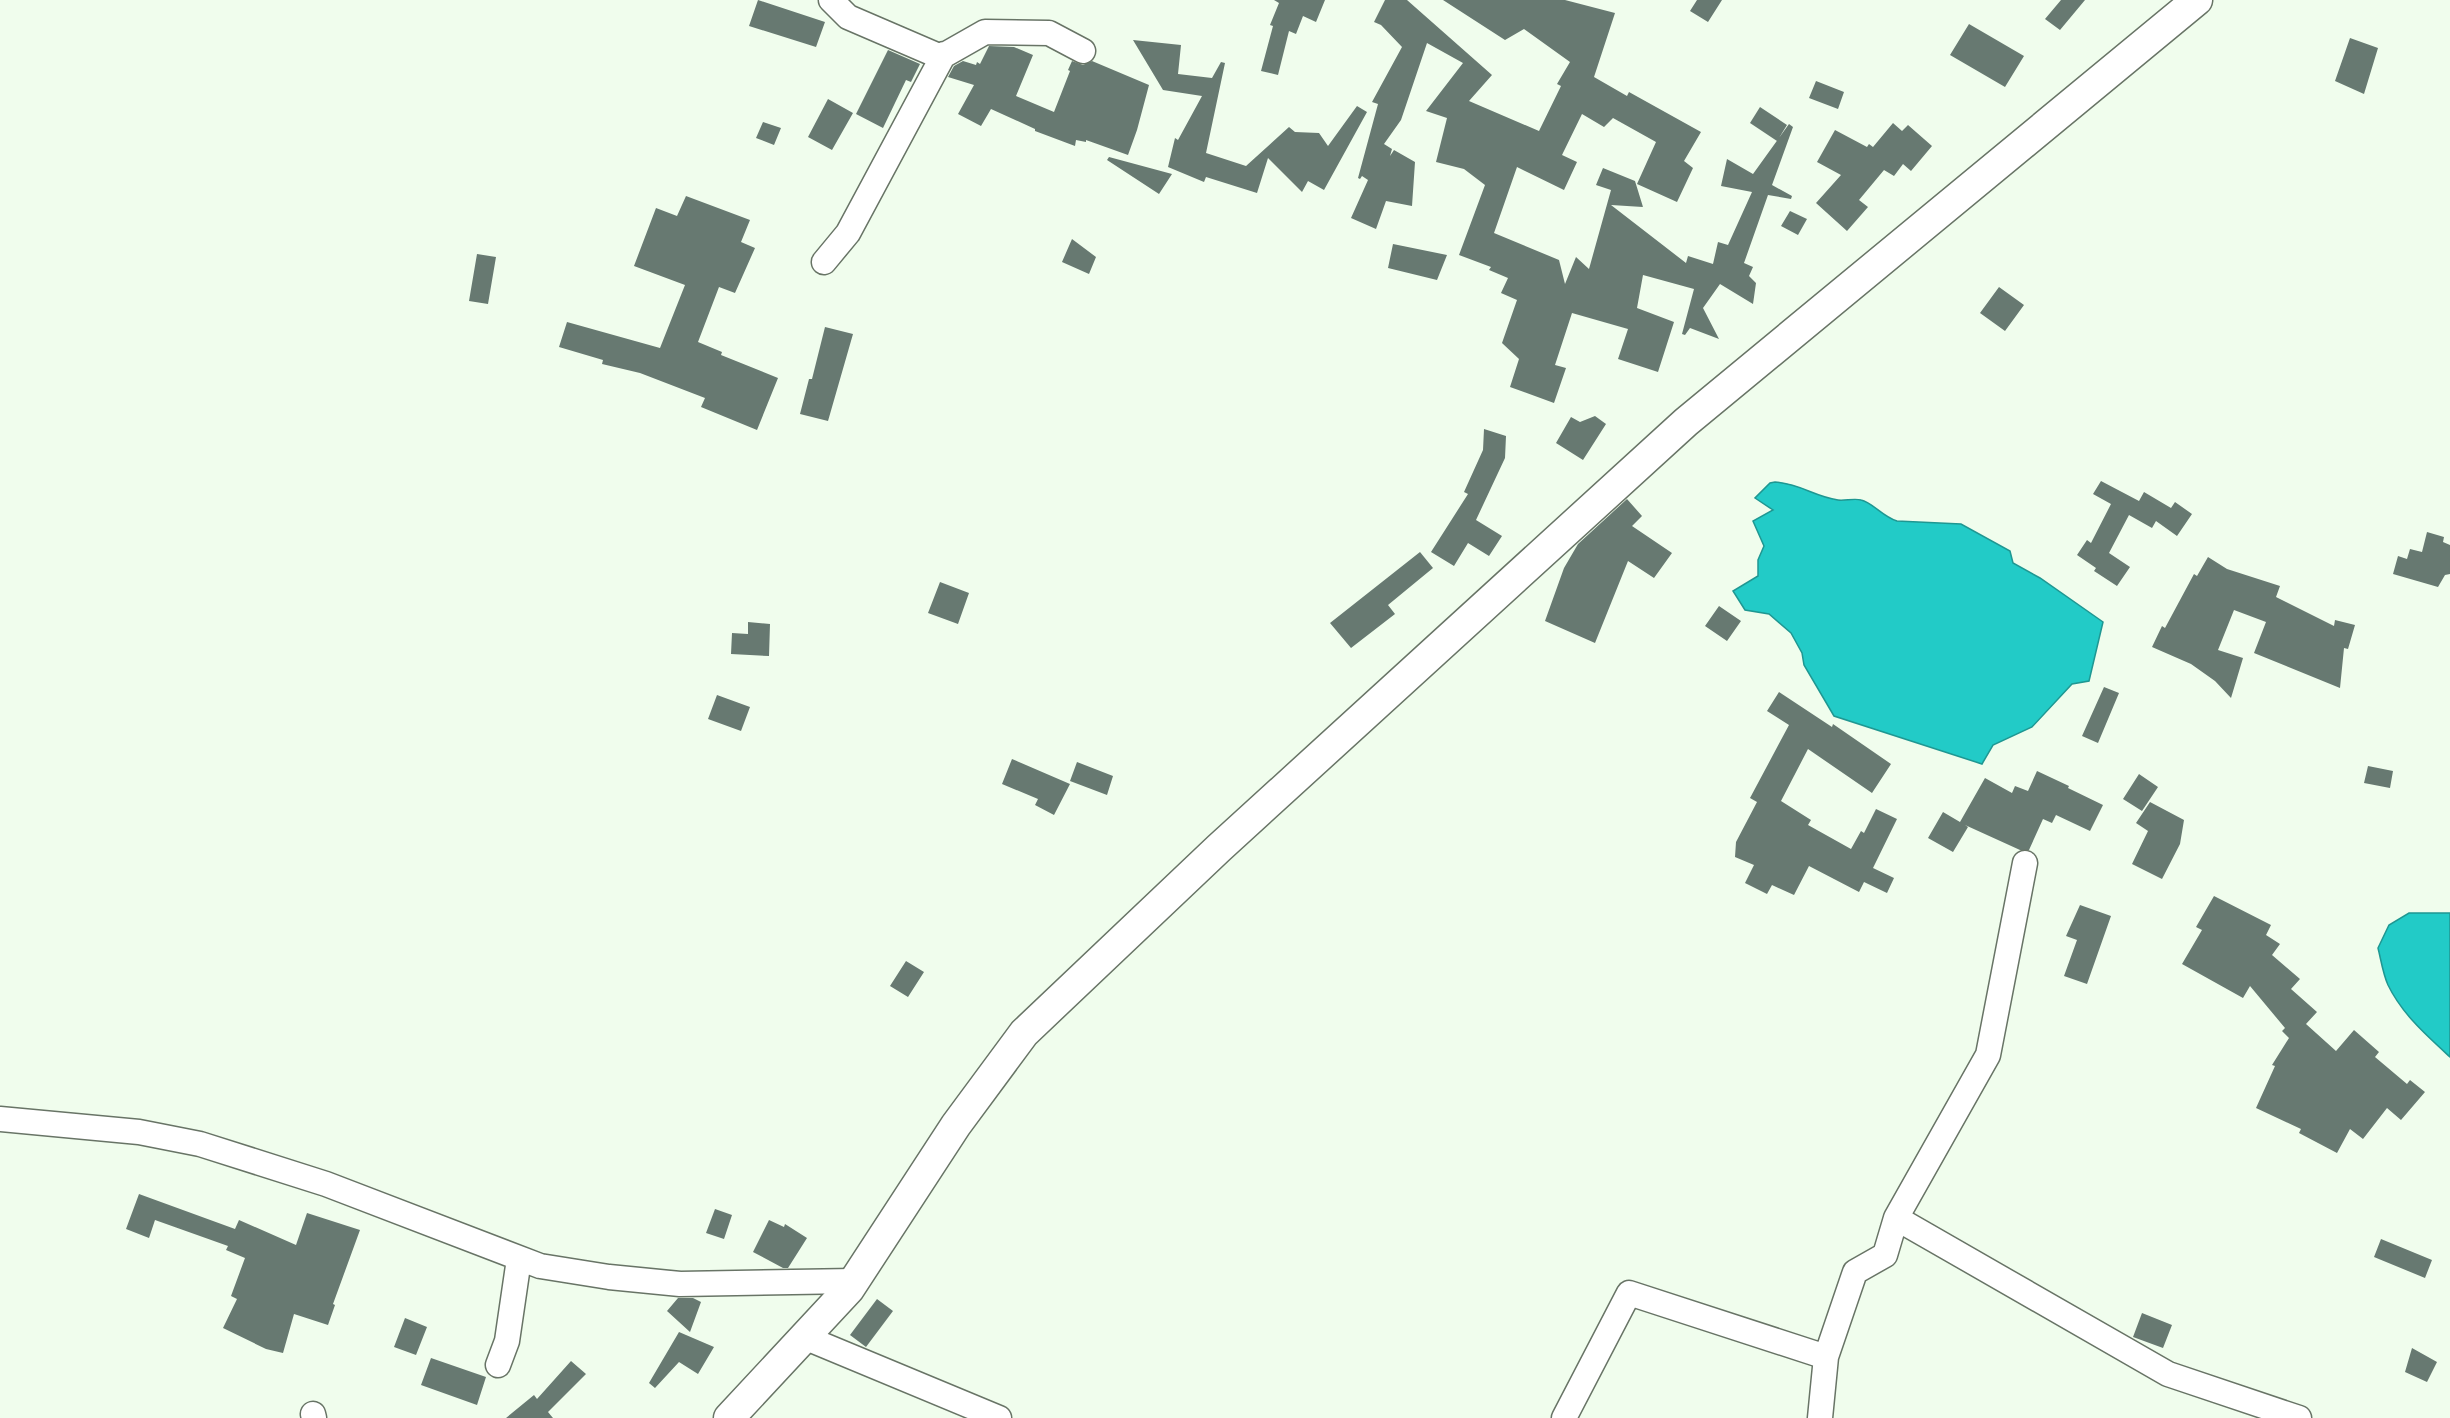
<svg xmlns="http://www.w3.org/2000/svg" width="2450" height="1418" font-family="'DM Sans',sans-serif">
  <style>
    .water { fill: #22cbc7; stroke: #1f9792; stroke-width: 1.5 }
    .building { fill: #677971 }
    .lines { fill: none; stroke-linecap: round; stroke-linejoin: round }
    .minor-casing { stroke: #687466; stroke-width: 27 }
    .major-casing { stroke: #687466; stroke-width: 33 }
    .minor { stroke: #fff; stroke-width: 24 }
    .major { stroke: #fff; stroke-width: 30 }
  </style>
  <rect width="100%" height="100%" fill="#f0fded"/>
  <path class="water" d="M1775,482c26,2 38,14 63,18 7,1 16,-2 23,0 11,2 22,17 36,21l64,3 49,27 3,12 27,15 63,44 -14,59 -17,3 -40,43 -39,18 -11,19 -148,-48 -30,-51 -2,-12 -11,-20 -22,-19 -24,-4 -12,-19 25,-15v-16l6,-14 -11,-25 20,-11 -18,-12 15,-15z
    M2409,913h41v144c-23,-21 -48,-43 -62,-72 -5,-11 -7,-25 -10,-37l11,-23z"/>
  <path class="building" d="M758,0l67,22 -9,25 -67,-21z
    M1274,0h51l-9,22 -13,-6 -7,18 -7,-3 -11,44 -17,-4 12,-45 -3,-1 9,-22z
    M1385,0h22l85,75 -23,26 70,30 22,-45 -4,-2 13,-22 -46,-33 -19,11 -62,-40h122l50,13 -21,64 33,19 2,-4 72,40 -17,29 9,7 -16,34 -40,-18 19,-42 -43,-24 -9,9 -22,-13 -20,41 15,7 -13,28 -47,-23 -23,66 65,27 6,24 11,-27 13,12 22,-79 -15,-5 7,-17 32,13 8,26 -32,-2 75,58 2,-7 25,8 5,-22 10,3 24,-53 -31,-6 6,-27 26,15 36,-50 4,3 -21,58 20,11 -1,3 -23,-4 -24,68 9,4 -4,9 7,7 -3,21 -33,-20 -17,24 16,31 -29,-11 -5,7 -3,-1 12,-45 -51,-14 -6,33 37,14 -16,50 -40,-13 10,-30 -56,-16 -17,52 11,3 -12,35 -44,-16 9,-28 -17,-16 15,-43 -16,-7 7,-15 -19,-8 2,-3 -32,-12 26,-70 -21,-16 -28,-7 11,-44 -21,-7 37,-48 -36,-20 -26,77 -17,24 8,5 -2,7 4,-6 21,12 -3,44 -26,-5 -10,28 -25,-11 17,-38 -6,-4 -2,3 -2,-1 20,-74 -6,-2 30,-55 -21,-22 -7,-3z
    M1697,0h25l-14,22 -18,-11z
    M2061,0h24l-25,30 -15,-11z
    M1969,24l55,32 -19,31 -55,-32z
    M2350,38l28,10 -14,46 -29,-13z
    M1133,40l48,5 -3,29 34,4 9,-16 4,1 -19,90 40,13 43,-39 6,5 24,1 9,13 29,-40 10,6 -43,78 -16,-9 -6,11 -34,-34 -11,35 -51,-16 -2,5 -36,-15 7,-29 3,2 24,-44 -39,-6z
    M989,46l25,1 19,8 -17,41 38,16 16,-41 -2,-1 4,-9 11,4 9,-4 57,24 -12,45 -9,25 -42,-15v2l-10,-2 -1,6 -40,-15v-2l-44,-20 -10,17 -23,-12 16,-29 -26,-8 6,-11 9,-5 13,4 1,-3 3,2z
    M888,50l32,14 -9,18 -5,-2 -23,48 -27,-14z
    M1816,81l28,11 -6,17 -29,-11z
    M828,99l25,14 -21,37 -24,-13z
    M1760,107l27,18 -10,16 -27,-18z
    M763,122l18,6 -7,17 -18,-7z
    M1893,123l9,8 6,-6 24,21 -21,25 -8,-7 -9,12 -10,-6 -25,30 9,7 -21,24 -31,-28 25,-28 -24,-13 18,-32 32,17 2,-3 4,3z
    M1109,157l63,17 -13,20 -52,-34z
    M686,196l64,24 -9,22 14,6 -20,45 -16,-6 -21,55 24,10 -1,3 57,23 -21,52 -56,-23 4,-9 -65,-25 -38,-9 1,-4 -44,-13 8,-25 93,26 25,-63 -51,-19 22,-58 21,8z
    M1790,211l17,8 -9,16 -17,-9z
    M1072,239l24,18 -7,17 -27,-12z
    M1393,244l54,11 -10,25 -49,-12z
    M477,254l19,3 -8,47 -19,-3z
    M1999,287l25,18 -19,26 -25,-18z
    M825,327l28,7 -25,87 -28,-7 9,-35h3z
    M1595,416l11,8 -23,36 -27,-17 15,-26 9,5z
    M1484,429l22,7 -1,22 -29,62 26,16 -13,20 -21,-13 -14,23 -23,-14 37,-58 -4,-2 19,-42z
    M2101,481l38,20 5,-9 27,16 4,-6 17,12 -15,22 -21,-15 -4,7 -23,-13 -20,38 21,14 -13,19 -23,-15 2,-3 -19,-13 10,-15 4,3 20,-39 -18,-10z
    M1627,499l15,17 -10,10 40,27 -18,25 -26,-17 -33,82 -50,-22 19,-53 14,-24z
    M2427,532l17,5 -1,5 7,3v29l-5,1 -7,12 -45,-13 5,-18 9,3 3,-10 12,3z
    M1420,552l13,16 -45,37 7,9 -44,34 -21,-25z
    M2208,557l19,12 53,17 -4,11 58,29 1,-6 20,5 -7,24 -4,-1 -4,40 -86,-35 12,-31 -32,-12 -16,40 25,8 -12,40 -16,-17 -24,-17 -39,-17 10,-21 3,2 29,-54 3,2z
    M940,582l29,11 -11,31 -30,-11z
    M1719,606l22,15 -14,20 -22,-15z
    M748,622l22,2 -1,32 -38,-2 1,-21 16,1z
    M2104,687l15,6 -21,50 -16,-7z
    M1779,692l53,35 1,-3 58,40 -19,29 -64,-44 -27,52 30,19 -3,5 43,24 10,-18 3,2 12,-24 21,10 -24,49 21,10 -7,15 -23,-11 -5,10 -50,-26 -15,29 -22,-10 -5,9 -22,-11 9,-18 -19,-8 1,-15 21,-40 -7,-4 39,-73 -22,-14z
    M717,695l33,12 -9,24 -33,-12z
    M1012,759l58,25 -16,31 -19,-10 3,-6 -36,-15z
    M1077,762l36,14 -6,19 -37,-14z
    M2368,766l25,5 -3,17 -26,-5z
    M2037,771l32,15 -1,2 35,17 -13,26 -34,-16 -4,8 -9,-4 -14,31h-9l-55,-25 3,2 -15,25 -25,-14 15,-26 17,10 25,-44 27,15 3,-7 13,5z
    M2139,774l19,13 -16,24 -19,-12z
    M2150,802l34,18 -4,24 -18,35 -30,-15 16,-33 -12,-8z
    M2214,896l57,29 -5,10 14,9 -8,11 28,24 -9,10 26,23 -11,12 30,27 18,-21 25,22 -4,5 32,27 3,-4 15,12 -24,28 -14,-12 -24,31 -13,-10 -13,24 -38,-20 2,-4 -45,-21 19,-42 -3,-1 17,-27 -7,-7 3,-3 -35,-42 -7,12 -61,-34 20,-34 -6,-3z
    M2080,905l31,11 -24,68 -23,-8 13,-36 -11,-4z
    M906,961l18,11 -16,25 -18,-11z
    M139,1194l96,35 4,-9 57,25 11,-32 53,17 -27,74 2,1 -7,20 -34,-11 -11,39 -17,-4 -43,-21 14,-29 -6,-3 14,-38 -19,-8 2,-4 -73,-26 -6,18 -23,-9z
    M715,1209l17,6 -8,24 -18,-6z
    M769,1220l15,7 1,-3 22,14 -19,30h-5l-30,-16z
    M2381,1239l51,21 -7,18 -51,-21z
    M678,1298h15l8,4 -11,30 -23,-21z
    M877,1299l16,12 -27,36 -16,-12z
    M2142,1313l30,12 -9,23 -30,-11z
    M405,1318l22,9 -11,28 -22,-8z
    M679,1332l35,15 -16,27 -19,-12 -24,26 -6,-5z
    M2412,1348l25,14 -10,20 -22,-10z
    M431,1358l55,19 -9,28 -56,-20z
    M571,1361l15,13 -38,38 5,6h-47l28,-23 3,4z"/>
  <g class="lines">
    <g class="minor-casing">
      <path id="minor" d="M831,0l17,17 93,40 44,-25 64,1 34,18
        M824,262l24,-29 96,-179
        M2025,863l-37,192 -92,163 272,156 131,44
        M0,1119l139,13 61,12 126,40 214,82 69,11 71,7 174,-3
        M804,1337l195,81
        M498,1365l9,-24 12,-82
        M313,1414l1,4
        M1564,1418l65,-125 197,64
        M1820,1418l6,-61 29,-85 30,-17 11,-37"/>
    </g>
    <g class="major-casing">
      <path id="major" d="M729,1418l120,-129 107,-164 68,-92 195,-185 467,-426 511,-422"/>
    </g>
    <use href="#minor" class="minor"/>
    <use href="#major" class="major"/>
  </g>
</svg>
